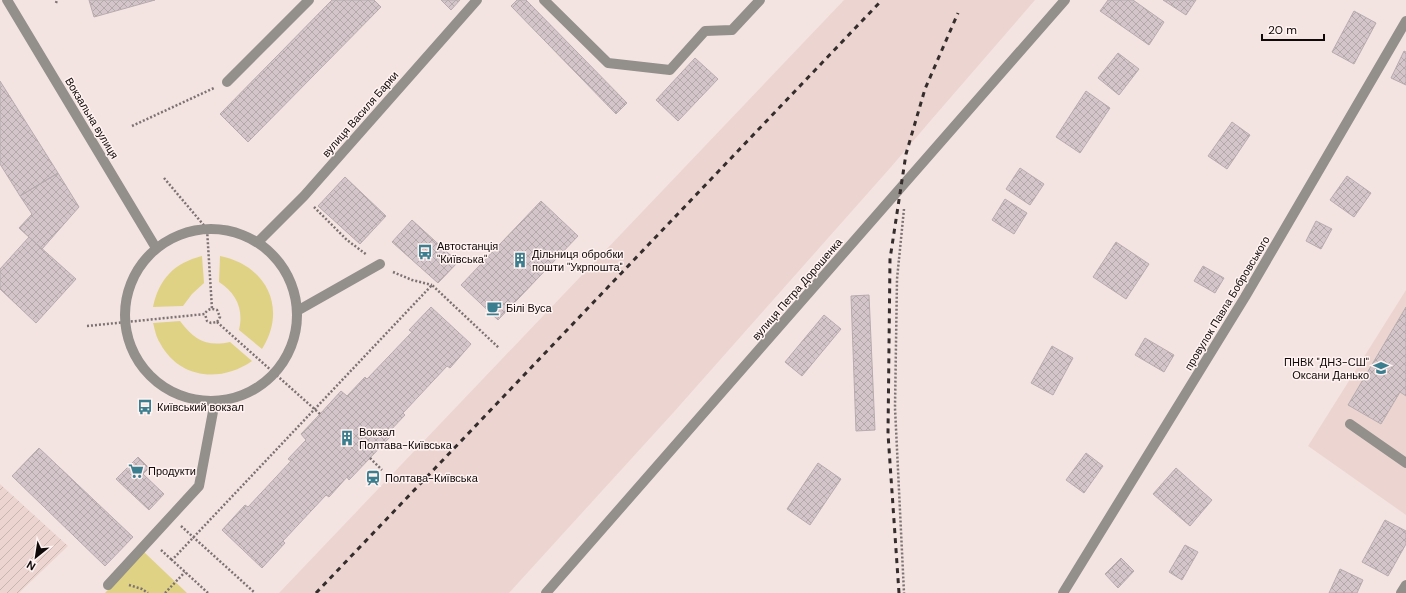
<svg xmlns="http://www.w3.org/2000/svg" width="1406" height="593" font-family="'DM Sans',sans-serif">
  <style>
    .built { fill: #ecd5d0 }
    .industrial { fill: url(#industrial-furrows) }
    .grass { fill: #e0d284 }
    .building { fill: url(#building-cross-hatch); stroke: #b8abaf }
    .lines { fill: none; stroke-linecap: round; stroke-linejoin: round }
    .path { stroke: #7c7271; stroke-width: 2.5; stroke-dasharray: 2 2; stroke-linecap: butt }
    .minor { stroke: #938f8b; stroke-width: 10 }
    .rail { stroke: #342d2c; stroke-width: 3; stroke-dasharray: 5 5; stroke-linecap: butt }
    .labels { text-anchor: middle; dominant-baseline: central; stroke-width: 3; stroke-linejoin: round; paint-order: stroke }
    .street-label { font-size: 11px; fill: #0f0a09; stroke: #fff2f0 }
    .poi-label { font-size: 11px; fill: #0f0a09; stroke: #fff2f0; text-anchor: start }
  </style>
  <defs>
    <pattern id="industrial-furrows" width="10" height="10" patternUnits="userSpaceOnUse"><rect width="10" height="10" fill="#ecd5d0"/><path d="M-1 1l2-2M0 10L10 0M9 11l2-2" fill="none" stroke="#c9b6b1"/></pattern>
    <pattern id="building-cross-hatch" width="8" height="8" patternUnits="userSpaceOnUse"><rect width="8" height="8" fill="#d3c5c9"/><path d="M0 0l8 8M0 8l8-8" fill="none" stroke="#b4a8ab"/></pattern>
  </defs>
  <rect width="100%" height="100%" fill="#f3e4e2"/>
  <path class="built" d="M844,0h191l-103,119 -41,48 -218,246 -164,180h-230z
    M1406,290v225l-98,-69z"/>
  <path class="industrial" d="M0,484l68,62 -49,47h-19z"/>
  <path class="grass" d="M202,256l2,27 -12,11 -9,12 -30,1c6,-28 21,-44 49,-51z
    M220,256c46,9 68,52 42,93l-23,-19c5,-21 -3,-37 -20,-48z
    M180,321c14,19 27,26 50,21l22,19c-31,22 -73,18 -92,-18 -4,-6 -5,-13 -7,-20z
    M144,552l43,41h-82z"/>
  <path class="building" d="M89,0h66l-61,17z
    M332,0h42l7,7 -133,135 -28,-28z
    M441,0h19l-9,10z
    M517,0h9l101,103 -11,11 -105,-108z
    M1108,0h25l31,22 -15,23 -49,-34z
    M1163,0h33l-10,15z
    M1354,11l22,12 -22,41 -22,-12z
    M1404,51l2,1v33l-15,-7z
    M1118,53l21,16 -20,26 -21,-17z
    M695,58l23,21 -40,42 -22,-21z
    M0,81l58,92 -38,23 -20,-32z
    M1086,91l24,17 -30,45 -24,-16z
    M1232,122l18,13 -23,34 -19,-13z
    M1020,168l24,16 -14,21 -24,-16z
    M58,173l21,34 -37,42 -23,-21 13,-14 -12,-18z
    M1347,176l24,17 -17,24 -24,-17z
    M345,177l41,39 -26,28 -42,-38z
    M1005,199l22,14 -13,21 -22,-14z
    M541,201l37,35 -80,84 -37,-35z
    M412,220l46,42 -20,21 -46,-41z
    M1316,221l16,8 -11,20 -15,-8z
    M29,237l47,42 -40,44 -36,-34v-20z
    M1116,242l33,22 -23,35 -33,-22z
    M1203,266l21,12 -9,15 -21,-12z
    M869,295l6,135 -19,1 -5,-135z
    M431,307l40,37 -21,24 -3,-2 -44,47 2,2 -18,19 3,3 -41,43 -2,-3 -18,20 -3,-2 -43,46 2,2 -23,25 -40,-38 23,-25 3,2 43,-46 -3,-2 18,-19 -5,-6 19,-20 21,-23 6,5 18,-19 2,2 45,-47 -3,-2z
    M1406,307v89l-6,-4 -19,32 -33,-19z
    M824,315l17,14 -39,47 -17,-14z
    M1145,338l29,17 -10,17 -29,-17z
    M1052,346l21,12 -20,37 -22,-12z
    M39,448l94,89 -28,29 -93,-90z
    M1086,453l17,13 -19,27 -18,-13z
    M138,457l11,11 -6,6 21,20 -15,16 -33,-31z
    M818,463l23,16 -31,46 -23,-16z
    M1176,468l36,32 -22,26 -37,-32z
    M1385,520l21,11v13l-18,32 -26,-14z
    M1185,545l13,7 -16,28 -13,-8z
    M1121,558l13,13 -16,17 -13,-14z
    M1340,569l23,11 -6,13h-28z"/>
  <g class="lines">
    <path class="path" d="M56,3l1,-3
      M132,126l82,-38
      M164,178l43,51 5,80
      M314,207l33,33 20,15
      M904,209l-7,70 -2,129 9,185
      M393,272l19,8 20,5
      M217,322l103,92
      M87,326l118,-12c2,-5 7,-6 12,-4l3,7 -3,5 -6,1 -4,-2 -2,-7
      M370,458l12,12
      M181,526l74,67
      M161,550l11,10
      M129,585l13,4 6,4
      M165,593l20,-21
      M208,593l-36,-33 260,-275 67,63"/>
    <path class="minor" d="M7,0l149,248
      M544,0l64,63 62,7 35,-39 27,-1 28,-30
      M227,82l82,-82
      M125 315a86 86 0 1 1 172 0a86 86 0 1 1-172 0Z
      M258,242l46,-46 173,-196
      M297,311l83,-47
      M1350,424l56,39
      M108,585l91,-99 16,-85
      M546,593l519,-593
      M1063,593l182,-296 161,-276
      M1401,593l5,-8"/>
    <path class="rail" d="M316,593l566,-593
      M899,593l-11,-159 2,-175 16,-105 19,-65 33,-76"/>
  </g>
  <defs>
    <g id="bus-bare" transform="scale(1.2)"><path d="M-5-6H5V4H4V6H2V4H-2V6H-4V4H-5ZM-3.5-4V0h7V-4ZM-3.5 1.2v1.5H-2V1.2ZM2 1.2v1.5H3.5V1.2Z" fill="#3b7e8f" stroke="#fff2f0" stroke-width="2.5" paint-order="stroke"/></g>
    <g id="building-bare" transform="scale(1.2)"><path d="M-4-6H4V6H1V3H-1V6H-4ZM-2.5-4.3h1.7v1.8h-1.7ZM.8-4.3h1.7v1.8H.8ZM-2.5-1h1.7V.8h-1.7ZM.8-1h1.7V.8H.8Z" fill="#3b7e8f" stroke="#fff2f0" stroke-width="2.5" paint-order="stroke"/></g>
    <g id="cafe-bare" transform="scale(1.2)"><path d="M-5.5-4.5H6V0H3Q3 3.5 0 3.5H-2.5Q-5.5 3.5-5.5 0ZM3-3.2v2h1.7v-2ZM-6 4.5H4V6H-6Z" fill="#3b7e8f" stroke="#fff2f0" stroke-width="2.5" paint-order="stroke"/></g>
    <g id="school-bare" transform="scale(1.2)"><path d="M0-5L7-2L0 1L-7-2ZM-4 1L0 2.5L4 1V4Q0 6-4 4Z" fill="#3b7e8f" stroke="#fff2f0" stroke-width="2.5" paint-order="stroke"/></g>
    <g id="supermarket-bare" transform="scale(1.2)"><path d="M-6-5.5h2.5l.6 2H6L4.5 2H-2.5L-4.4-4H-6ZM-1.5 3.2a1.3 1.3 0 1 0 .1 0ZM3 3.2a1.3 1.3 0 1 0 .1 0Z" fill="#3b7e8f" stroke="#fff2f0" stroke-width="2.5" paint-order="stroke"/></g>
    <g id="station-bare" transform="scale(1.2)"><path d="M-3-6H3Q5-6 5-4V2Q5 4 3 4L4.5 6H3L1.5 4h-3L-3 6H-4.5L-3 4Q-5 4-5 2V-4Q-5-6-3-6ZM-3.5-4v3h7v-3ZM-3.5 1v1.5H-2V1ZM2 1v1.5H3.5V1Z" fill="#3b7e8f" stroke="#fff2f0" stroke-width="2.5" paint-order="stroke"/></g>
  </defs>
  <g fill-rule="evenodd">
    <use href="#bus-bare" x="425" y="252"/>
    <use href="#building-bare" x="520" y="260"/>
    <use href="#cafe-bare" x="494" y="308"/>
    <use href="#school-bare" x="1381" y="368"/>
    <use href="#bus-bare" x="145" y="407"/>
    <use href="#building-bare" x="347" y="438"/>
    <use href="#supermarket-bare" x="136" y="471"/>
    <use href="#station-bare" x="373" y="478"/>
  </g>
  <g class="labels">
    <g class="street-label">
      <text transform="translate(360 114) rotate(-49)">вулиця Василя Барки</text>
      <text transform="translate(92 118) rotate(59)">Вокзальна вулиця</text>
      <text transform="translate(797 289) rotate(-49)">вулиця Петра Дорошенка</text>
      <text transform="translate(1227 303) rotate(-59)">провулок Павла Бобровського</text>
    </g>
    <g class="poi-label">
      <text x="437" y="246">Автостанція<tspan x="437" dy="13">"Київська"</tspan></text>
      <text x="532" y="254">Дільниця обробки<tspan x="532" dy="13">пошти "Укрпошта"</tspan></text>
      <text x="506" y="308">Білі Вуса</text>
      <text x="1369" y="362" text-anchor="end">ПНВК "ДНЗ-СШ"<tspan x="1369" dy="13">Оксани Данько</tspan></text>
      <text x="157" y="407">Київський вокзал</text>
      <text x="359" y="432">Вокзал<tspan x="359" dy="13">Полтава-Київська</tspan></text>
      <text x="148" y="471">Продукти</text>
      <text x="385" y="478">Полтава-Київська</text>
    </g>
  </g>
  <g transform="translate(36 557) rotate(210)" stroke="#fff2f0" stroke-width="3" paint-order="stroke">
  <path d="M0-3L7 15L0 10L-7 15Z" fill="#0f0a09"/>
  <text y="-6" font-size="11" font-weight="bold" text-anchor="middle" fill="#0f0a09">N</text>
  </g>
  <path d="M1262 34v6h62v-6" fill="none" stroke="#0f0a09" stroke-width="2"/>
  <text x="1268" y="34" font-size="12" fill="#0f0a09" stroke="#fff2f0" stroke-width="3" paint-order="stroke">20 m</text>
</svg>
